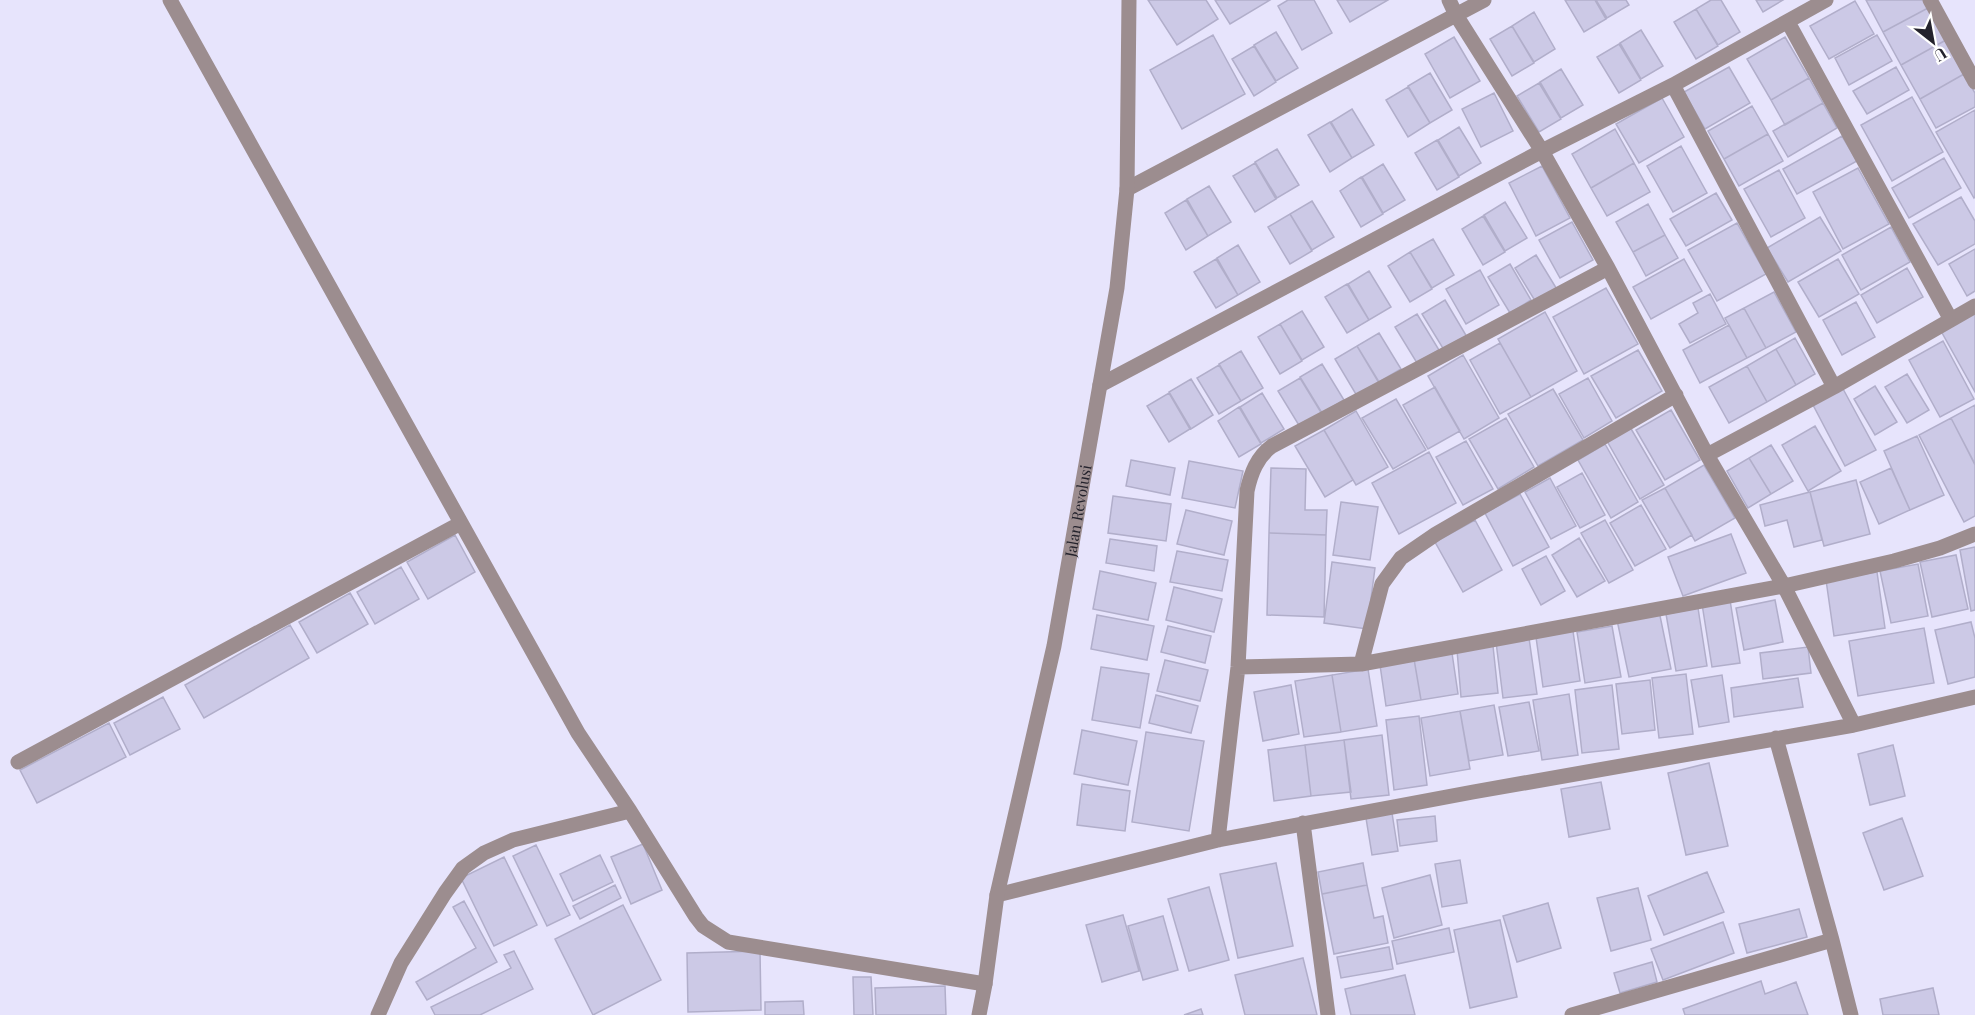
<svg xmlns="http://www.w3.org/2000/svg" width="1975" height="1015" font-family="'Playfair Display',serif">
  <style>
    .building { fill: #ccc9e6; stroke: #b1aeca; stroke-width: 1.5 }
    .lines { fill: none; stroke-linecap: round; stroke-linejoin: round }
    .minor { stroke: #9c8d8f; stroke-width: 15 }
    .tertiary { stroke: #9c8d8f; stroke-width: 15 }
    .labels { text-anchor: middle; dominant-baseline: central; stroke-width: 6; stroke-linejoin: round; paint-order: stroke }
    .street-label { font-size: 15px; fill: #24232d; stroke: #fff }
  </style>
  <rect width="100%" height="100%" fill="#e7e4fc"/>
  <path class="building" d="M1148,0h58l12,19 -41,26z
    M1215,0h55l-40,24z
    M1288,0h26l18,33 -30,17 -24,-44z
    M1337,0h51l-38,22z
    M1565,0h30l11,19 -22,13z
    M1596,0h30l3,5 -22,13z
    M1711,0h10l19,32 -22,13 -22,-36z
    M1756,0h27l-20,12z
    M1866,0h58l4,8 -45,24z
    M1855,1l19,33 -45,25 -19,-33z
    M1928,8l18,32 -45,25 -18,-33z
    M1696,9l22,37 -22,13 -22,-37z
    M1534,12l21,37 -21,13 -22,-36z
    M1512,26l22,37 -22,13 -22,-37z
    M1641,30l22,36 -22,13 -21,-36z
    M1276,32l22,36 -22,13 -22,-36z
    M1213,35l32,59 -63,35 -32,-59z
    M1877,35l15,26 -43,24 -14,-27z
    M1454,37l26,44 -30,17 -25,-44z
    M1785,37l24,41 -38,22 -24,-41z
    M1946,40l18,34 -44,25 -19,-34z
    M1619,44l22,36 -22,13 -22,-36z
    M1254,46l22,36 -22,14 -22,-37z
    M1729,67l21,36 -45,26 -21,-37z
    M1896,67l13,23 -42,24 -14,-23z
    M1561,69l22,36 -22,13 -21,-36z
    M1430,73l22,37 -22,13 -22,-37z
    M1964,74l11,19v14l-39,21 -16,-29z
    M1809,78l14,25 -38,22 -14,-25z
    M1539,83l22,36 -22,13 -22,-36z
    M1408,87l22,36 -22,14 -22,-37z
    M1494,93l19,38 -32,16 -19,-38z
    M1912,97l31,55 -51,29 -31,-56z
    M1662,98l22,39 -45,26 -23,-39z
    M1823,103l14,25 -49,29 -15,-26z
    M1752,106l16,28 -44,25 -16,-28z
    M1352,109l22,36 -22,13 -21,-36z
    M1975,110v87l-1,1 -38,-66z
    M1330,122l22,36 -22,14 -22,-37z
    M1459,127l22,36 -22,13 -21,-36z
    M1615,129l19,34 -43,25 -19,-34z
    M1768,134l15,27 -44,25 -15,-27z
    M1842,136l15,25 -60,33 -14,-25z
    M1437,140l22,37 -22,13 -22,-37z
    M1681,146l26,47 -34,19 -26,-46z
    M1277,149l22,36 -22,13 -22,-36z
    M1944,158l17,30 -52,30 -17,-30z
    M1255,163l21,36 -21,13 -22,-36z
    M1634,163l16,29 -43,24 -16,-28z
    M1383,164l22,36 -22,13 -21,-36z
    M1542,166l28,52 -34,18 -27,-53z
    M1858,168l31,56 -46,25 -30,-57z
    M1779,170l26,48 -34,19 -27,-48z
    M1361,177l22,37 -22,13 -21,-36z
    M1209,186l22,36 -23,14 -21,-37z
    M1716,193l16,27 -46,26 -16,-27z
    M1961,197l14,24v23l-37,21 -25,-41z
    M1186,200l22,36 -22,14 -21,-37z
    M1312,201l22,36 -22,13 -22,-36z
    M1505,202l22,36 -22,13 -21,-36z
    M1648,204l17,31 -32,17 -17,-30z
    M1290,214l22,37 -22,13 -22,-37z
    M1483,216l22,36 -22,13 -21,-36z
    M1820,217l21,34 -53,31 -21,-34z
    M1572,222l21,38 -33,18 -21,-38z
    M1737,223l29,51 -49,27 -29,-51z
    M1891,227l19,35 -49,28 -19,-35z
    M1665,235l13,23 -32,18 -13,-24z
    M1433,239l21,36 -22,13 -22,-36z
    M1238,245l22,37 -22,13 -21,-37z
    M1975,249v42l-8,5 -18,-32z
    M1410,252l22,37 -22,13 -22,-36z
    M1536,255l22,36 -21,13 -22,-36z
    M1216,259l22,36 -22,13 -22,-36z
    M1684,259l18,32 -51,28 -18,-32z
    M1838,259l21,35 -40,23 -21,-35z
    M1510,264l21,36 -21,13 -22,-36z
    M1907,268l16,29 -46,26 -16,-28z
    M1480,270l19,35 -33,19 -20,-35z
    M1369,271l22,36 -22,13 -21,-36z
    M1347,284l22,36 -22,13 -22,-36z
    M1606,288l32,56 -54,30 -31,-57z
    M1774,292l22,40 -30,16 -22,-40z
    M1710,294l16,30 -36,19 -11,-19 19,-11 -5,-10z
    M1445,300l22,37 -23,13 -22,-36z
    M1856,302l19,35 -33,18 -19,-35z
    M1744,308l22,40 -19,10 -22,-40z
    M1302,311l22,36 -22,13 -22,-36z
    M1545,312l32,59 -46,26 -33,-58z
    M1975,312v80l-34,-61z
    M1417,314l22,36 -22,13 -22,-36z
    M1280,324l22,37 -22,13 -22,-37z
    M1729,325l18,33 -47,25 -17,-33z
    M1379,333l22,36 -22,13 -22,-36z
    M1795,338l20,36 -19,11 -20,-36z
    M1943,341l31,58 -34,18 -31,-57z
    M1500,343l31,54 -31,17 -30,-54z
    M1357,346l22,37 -22,13 -22,-37z
    M1776,349l20,36 -29,17 -20,-36z
    M1638,350l24,41 -46,27 -25,-42z
    M1241,351l22,37 -22,13 -22,-37z
    M1463,355l36,63 -35,21 -36,-63z
    M1322,364l22,36 -22,13 -22,-36z
    M1219,365l22,36 -22,13 -22,-36z
    M1747,366l20,36 -38,21 -20,-36z
    M1907,374l22,36 -22,13 -22,-36z
    M1300,378l22,36 -22,13 -22,-36z
    M1588,378l24,43 -28,17 -25,-44z
    M1191,379l22,36 -22,14 -22,-37z
    M1875,386l22,36 -22,13 -21,-36z
    M1435,387l25,44 -32,18 -25,-44z
    M1842,387l34,63 -31,16 -33,-63z
    M1553,389l30,51 -45,26 -30,-52z
    M1169,393l21,36 -21,13 -22,-36z
    M1262,393l22,36 -23,14 -21,-36z
    M1396,399l30,51 -33,19 -31,-51z
    M1975,405v59l-24,-46z
    M1239,407l22,37 -22,13 -21,-36z
    M1671,410l29,50 -35,20 -29,-50z
    M1356,411l32,56 -32,18 -32,-55z
    M1506,418l28,49 -36,22 -29,-50z
    M1951,418l24,47v51l-11,6 -45,-87z
    M1815,426l26,45 -33,20 -26,-46z
    M1630,427l34,58 -24,14 -33,-58z
    M1324,430l29,50 -28,17 -30,-51z
    M1917,436l27,59 -34,15 -26,-59z
    M1466,441l27,48 -30,16 -27,-48z
    M1605,444l33,58 -27,16 -33,-58z
    M1771,445l22,36 -22,13 -22,-36z
    M1429,452l27,51 -57,31 -27,-51z
    M1749,458l22,36 -23,14 -21,-37z
    M1131,460l44,8 -5,27 -44,-9z
    M1189,461l54,10 -8,37 -53,-10z
    M1704,465l31,53 -40,23 -30,-53z
    M1271,468l35,1 -1,41h22l-1,25 -57,-2z
    M1891,468l19,42 -31,14 -19,-42z
    M1582,473l23,42 -25,13 -23,-41z
    M1550,478l26,48 -25,13 -26,-47z
    M1856,480l14,54 -46,12 -14,-54z
    M1665,488l27,47 -22,13 -28,-48z
    M1810,492l12,48 -28,7 -7,-27 -22,6 -5,-21z
    M1520,494l29,53 -36,19 -28,-53z
    M1113,496l58,8 -5,37 -58,-8z
    M1341,502l37,5 -8,53 -37,-5z
    M1641,505l25,44 -31,17 -25,-43z
    M1186,510l46,11 -8,34 -47,-11z
    M1475,520l27,50 -39,22 -28,-50z
    M1605,520l28,50 -24,13 -28,-50z
    M1269,533l57,2 -2,82 -57,-2z
    M1731,534l15,39 -63,23 -15,-39z
    M455,535l20,37 -47,27 -21,-37z
    M1579,538l26,43 -28,16 -25,-42z
    M1110,539l47,7 -3,25 -48,-8z
    M1975,547v63l-4,1 -11,-61z
    M1177,551l51,9 -6,31 -52,-9z
    M1956,555l12,54 -36,8 -12,-55z
    M1546,556l19,35 -24,14 -19,-36z
    M1332,562l43,6 -8,61 -43,-6z
    M1918,564l10,52 -37,7 -11,-52z
    M401,567l18,32 -44,25 -18,-32z
    M1100,571l56,12 -8,37 -55,-11z
    M1877,572l8,56 -51,8 -8,-56z
    M1174,587l48,12 -8,33 -48,-12z
    M350,593l18,31 -51,29 -18,-31z
    M1730,600l10,63 -28,4 -10,-63z
    M1775,600l8,42 -39,8 -8,-42z
    M1698,608l9,58 -31,5 -10,-57z
    M1659,611l12,58 -42,8 -12,-57z
    M1097,615l57,11 -7,34 -56,-11z
    M1971,622l4,16v39l-27,7 -13,-54z
    M290,625l19,33 -105,60 -19,-33z
    M1168,626l43,10 -6,27 -44,-11z
    M1612,626l9,51 -36,6 -8,-51z
    M1924,628l10,55 -76,13 -9,-55z
    M1573,631l7,50 -37,6 -7,-50z
    M1529,638l8,56 -34,4 -7,-56z
    M1493,646l5,47 -37,4 -4,-47z
    M1808,647l3,26 -48,6 -3,-26z
    M1452,653l6,41 -37,6 -7,-41z
    M1414,659l7,41 -35,6 -6,-41z
    M1165,660l43,10 -8,31 -43,-10z
    M1101,667l48,7 -9,54 -48,-8z
    M1368,669l9,57 -36,6 -9,-57z
    M1686,674l7,60 -34,4 -7,-60z
    M1332,675l9,57 -37,5 -9,-56z
    M1722,675l7,47 -30,5 -8,-47z
    M1798,678l5,29 -69,10 -3,-29z
    M1650,680l5,50 -33,4 -6,-50z
    M1291,685l8,49 -36,7 -9,-49z
    M1612,685l7,64 -37,4 -7,-63z
    M1569,694l9,61 -36,5 -9,-60z
    M1156,695l42,11 -7,27 -42,-10z
    M163,697l17,32 -50,26 -16,-32z
    M1529,702l10,49 -31,5 -9,-49z
    M1494,705l9,50 -34,6 -9,-50z
    M1460,711l10,58 -40,7 -9,-58z
    M1419,716l8,69 -33,5 -8,-70z
    M109,723l17,34 -89,46 -17,-33z
    M1082,730l55,11 -9,44 -54,-11z
    M1146,732l58,9 -15,90 -57,-9z
    M1382,735l7,60 -38,4 -7,-59z
    M1344,740l7,52 -40,4 -6,-51z
    M1305,745l6,51 -37,5 -6,-51z
    M1893,745l12,51 -35,9 -12,-51z
    M1709,763l19,83 -42,9 -18,-82z
    M1601,782l9,47 -41,8 -8,-48z
    M1082,784l48,7 -5,40 -48,-6z
    M1392,813l6,38 -26,4 -6,-37z
    M1435,816l2,25 -37,5 -3,-26z
    M1902,818l21,58 -39,14 -21,-57z
    M643,844l19,46 -31,14 -20,-47z
    M536,845l34,70 -23,11 -34,-70z
    M600,855l13,27 -40,19 -13,-27z
    M504,857l33,68 -43,21 -33,-68z
    M1460,860l7,43 -25,4 -7,-43z
    M1276,863l17,83 -55,12 -18,-84z
    M1363,863l4,22 -45,9 -4,-22z
    M1707,872l17,40 -60,23 -16,-39z
    M1430,875l12,50 -48,13 -12,-50z
    M615,885l6,13 -41,21 -7,-13z
    M1367,885l7,33 9,-2 5,27 -54,11 -12,-60z
    M1209,887l20,73 -40,11 -21,-72z
    M1638,888l13,52 -40,11 -14,-53z
    M464,901l33,61 -70,38 -11,-18 60,-34 -23,-41z
    M1548,903l13,45 -44,14 -14,-46z
    M623,905l38,75 -68,35 -38,-76z
    M1799,909l8,28 -60,16 -8,-29z
    M1123,915l16,56 -37,11 -16,-57z
    M1163,916l15,54 -35,10 -15,-54z
    M1500,920l17,77 -47,11 -16,-78z
    M1723,922l11,31 -71,27 -12,-31z
    M1449,928l5,24 -57,12 -5,-23z
    M1389,947l4,22 -52,9 -4,-21z
    M514,951l19,38 -53,26h-45l-4,-8 80,-39 -7,-13z
    M760,951l1,59 -73,2 -1,-59z
    M1303,958l14,57h-72l-10,-40z
    M1652,962l5,20 -37,11 -6,-20z
    M1405,975l10,40h-64l-6,-26z
    M853,977h18l2,38h-19z
    M1761,981l4,13 31,-12 12,33h-123l-2,-6z
    M945,986l1,29h-70l-1,-27z
    M1933,988l6,27h-56l-3,-16z
    M803,1001l1,14h-39v-13z
    M1201,1009l2,6h-19z"/>
  <g class="lines">
    <path class="minor" d="M170,0l408,733 52,78 66,106 7,9 25,16 257,42
      M1449,0l7,15 86,136 66,117 99,187 77,131 70,139
      M1930,0l45,82
      M1788,22l163,298
      M1673,85l161,302
      M1127,189l357,-189
      M1100,385l442,-234 131,-66 153,-85
      M1707,455l127,-68 141,-81
      M1361,664l21,-80 19,-26 35,-24 240,-139
      M1238,667l123,-3 423,-78 110,-25 46,-13 35,-14
      M1776,738l56,202 19,75
      M18,762l443,-239
      M1303,823l25,192
      M1218,840l20,-173 9,-176c4,-18 10,-34 25,-45l336,-178
      M997,895l221,-55 255,-48 381,-67 121,-28
      M378,1015l23,-52 44,-70 18,-25 21,-15 29,-13 117,-29
      M1572,1015l260,-75"/>
    <path class="tertiary" id="s1" d="M979,1015l6,-31 12,-89 57,-249 63,-358 10,-99 2,-189"/>
  </g>
  <g class="labels">
    <g class="street-label">
      <text stroke="none"><textPath href="#s1" startOffset="514">Jalan Revolusi</textPath></text>
    </g>
  </g>
  <g transform="translate(1933 42) rotate(149)" stroke="#ffffff" stroke-width="4.5" paint-order="stroke">
  <path d="M0-4.5L10 22L0 15L-10 22Z" fill="#24232d"/>
  <text y="-9" font-size="16" font-weight="bold" text-anchor="middle" fill="#24232d">U</text>
  </g>
</svg>
